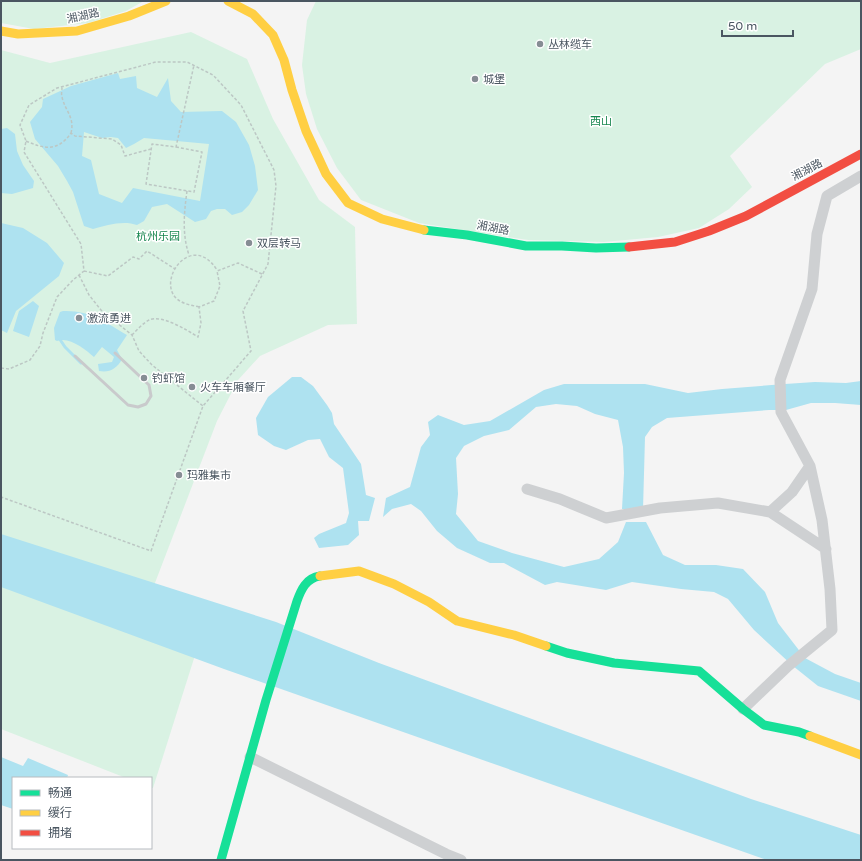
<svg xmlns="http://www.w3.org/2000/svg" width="862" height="861" font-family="'Varela Round','Noto Sans SC',sans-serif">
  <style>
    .green { fill: #d9f2e3 }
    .water { fill: #aee2f0; fill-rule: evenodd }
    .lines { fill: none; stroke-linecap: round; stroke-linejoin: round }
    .stream { stroke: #aee2f0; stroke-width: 3 }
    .path { stroke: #bcc7c4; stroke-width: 1.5; stroke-dasharray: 3 2; stroke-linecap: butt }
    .street { stroke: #ced0d2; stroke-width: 11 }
    .fast { stroke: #16e098; stroke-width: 9 }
    .slow { stroke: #ffcf43; stroke-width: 9 }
    .jam { stroke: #f24e42; stroke-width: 9 }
    .rail { stroke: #c9cacc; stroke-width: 3 }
    .poi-dot { fill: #868d94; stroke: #fff; stroke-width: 1.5 }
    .labels { text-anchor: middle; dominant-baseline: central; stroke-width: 3; stroke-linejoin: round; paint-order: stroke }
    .street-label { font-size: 11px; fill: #4a5661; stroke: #fff }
    .poi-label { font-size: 11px; fill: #4a5661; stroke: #fff; text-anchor: start }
    .park-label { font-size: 11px; fill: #17864f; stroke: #fff }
  </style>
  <rect width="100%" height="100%" fill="#f4f4f4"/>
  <path class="green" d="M1,1h143l-18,10 -38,12 -54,6 -33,-6z
    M316,1h545v48l-36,15 -95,92 22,31 -23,22 -30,19 -41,9 -54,5 -76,-2 -109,-17 -58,-23 -24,-32 -20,-39 -11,-35 -4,-29 5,-45z
    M191,32l56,27 26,60 46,81 36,27 2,97 -29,1 -68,31 -22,24 -21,41 -72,188 58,21 -50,158h-2v-10h-25l-125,-49v-679l49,13z"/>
  <path class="water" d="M118,73l2,6 16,-3 1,12 20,9 11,-19 3,23 10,11 41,-1 14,11 13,23 6,21 3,24 -9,15 -7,7 -10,3 -7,-6h-8l-6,2 -5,8 -11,3 -28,-18 -15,3 -8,14 -7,4c-13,-5 -31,0 -44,4l-9,-3 -11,-34 -6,-11 -9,-15 -23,-27 -5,-17 12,-15 1,-8 28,-13zM84,132l18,6 9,-1 7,1 8,10 8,-4 10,-6 65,6 -9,57 -67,-13 -11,15 -23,-9 -8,-34 -9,-4z
    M7,128l8,6 2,17 6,14 11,16 -1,7 -21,6 -11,-1v-64z
    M1,223l22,5 24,15 17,20 -5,13 -43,35 -9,22 -6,-3z
    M33,301l6,5 -10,31 -16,-6 6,-20z
    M63,311c27,-1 42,11 64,24l-10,15 5,9c-5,10 -13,14 -23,12l-1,-7 14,-2 2,-5 -12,-10 -8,10c-9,-8 -25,-21 -37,-16l-2,-1 -1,-12 6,-16z
    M292,377h9l12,9 14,19 5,8 2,11 27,40 5,31 9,3 -6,23h-11l1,14 -11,10 -29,3 -5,-10 5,-4 27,-11 3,-10 -6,-45 -14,-11 -9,-18 -12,1 -22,10 -12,-4 -16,-11 -2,-17 12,-21z
    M861,381v24l-26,-2h-24l-25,7h-17l-102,8 -15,9 -7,10 -2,73 -21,-1 2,-36 -1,-26 -5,-27 -23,-6 -18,-8 -21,-2 -20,3 -27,23 -25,6 -20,10 -8,12 2,36 -2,20 22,27 34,12 52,14 35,-8 19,-17 8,-20h20l17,33 22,10h31l27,4 22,23 13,31 27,35 30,16 26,9v18l-43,-15 -25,-20 -39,-36 -26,-31 -14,-7 -33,-3 -49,-7 -26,8 -49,-8 -12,3 -41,-22h-14l-33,-15 -20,-17 -16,-20 -10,-7 -19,5 -9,8 3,-19 24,-11 11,-40 9,-12 -2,-13 10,-7 26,10 26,-4 54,-31 20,-6h81l43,9 34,-4 63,-5 30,-2 31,1z
    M1,534l275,88 103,41 372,136 110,36v25h-94l-543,-191 -223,-82z
    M1,757l22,9 5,-8 40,17 -1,3h-54v31l-12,-4z"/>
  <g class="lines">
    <path class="stream" d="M59,338l6,9 16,16"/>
    <path class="path" d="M62,87c0,3 -1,7 0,10 3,14 13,20 9,36
      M26,141c18,8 32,11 45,-8l4,3 37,3 9,6 4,11 26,-7
      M176,147l26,5 -8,40 -48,-8 6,-40 24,3 18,-82
      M187,191c-3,22 -5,43 2,64
      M84,271l24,5 25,-19 6,2 8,-8 28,18
      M79,275l10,20 12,15 31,25 7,16 13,14 51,41
      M199,307c-8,-2 -17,-3 -23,-9 -19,-19 16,-67 41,-28
      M132,335c5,-5 11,-12 17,-15 12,-6 38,10 49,17l3,-14 -2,-16 15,-6 6,-15 -3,-15 21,-8 24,11
      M1,368l8,1 21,-9 10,-14 3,-13 14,-36 16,-17 11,-9 -3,-27 -57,-92 2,-11 -6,-16 9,-20 28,-17 99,-26h31l26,13 28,30 33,65 2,16 -8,78 -25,47 8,40 -48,55 -52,145 -150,-54"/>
    <path class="street" d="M527,489l33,10 46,19 54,-10 58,-5 52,9 56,37
      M770,512l22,-20 18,-26
      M743,709l45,-43 44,-36 -2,-41 -8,-69 -12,-54 -29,-54 -1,-32 32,-91 5,-55 10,-38 34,-20
      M250,757l196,97 15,6"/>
    <path class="fast" d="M424,230l43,5 59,11h36l34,2 33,-1
      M546,646l21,7 47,10 85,8 44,38 21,16 35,7 11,4
      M221,860l45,-160 31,-99c4,-11 9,-23 23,-25"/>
    <path class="slow" d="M228,1l25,13 20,21 11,25 8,30 14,41 20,43 22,29 34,16 42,11
      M1,31l17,3 59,-3 52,-15 37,-15
      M320,576l39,-5 35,13 35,18 28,19 57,14 32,11
      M810,736l51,19"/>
    <path class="jam" d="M629,247l46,-5 34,-11 37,-15 115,-62"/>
    <path class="rail" d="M75,356l53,49 10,2 8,-3 5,-8 -2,-11 -34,-32"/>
  </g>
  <g class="poi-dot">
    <circle cx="540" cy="44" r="4"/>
    <circle cx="475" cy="79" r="4"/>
    <circle cx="249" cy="243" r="4"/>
    <circle cx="79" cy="318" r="4"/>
    <circle cx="144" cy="378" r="4"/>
    <circle cx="192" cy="387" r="4"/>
    <circle cx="179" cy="475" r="4"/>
  </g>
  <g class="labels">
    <g class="street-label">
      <text transform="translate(83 16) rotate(-13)">湘湖路</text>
      <text transform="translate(807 170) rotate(-28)">湘湖路</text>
      <text transform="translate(493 228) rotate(10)">湘湖路</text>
    </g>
    <g class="poi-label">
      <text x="548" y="44">丛林缆车</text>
      <text x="483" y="79">城堡</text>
      <text x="257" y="243">双层转马</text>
      <text x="87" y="318">激流勇进</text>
      <text x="152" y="378">钓虾馆</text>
      <text x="200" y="387">火车车厢餐厅</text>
      <text x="187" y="475">玛雅集市</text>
    </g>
    <g class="park-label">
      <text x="601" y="121">西山</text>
      <text x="158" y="236">杭州乐园</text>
    </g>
  </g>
  <rect width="862" height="861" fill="none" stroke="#4a5661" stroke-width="4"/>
  <rect x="12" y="777" width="140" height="72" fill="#ffffff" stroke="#b7bbc0"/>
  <rect x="20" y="790" width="20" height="6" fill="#16e098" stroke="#b7bbc0"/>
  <text x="48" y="797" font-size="12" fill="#4a5661">畅通</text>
  <rect x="20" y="810" width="20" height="6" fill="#ffcf43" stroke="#b7bbc0"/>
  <text x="48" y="817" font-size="12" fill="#4a5661">缓行</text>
  <rect x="20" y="830" width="20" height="6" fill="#f24e42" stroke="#b7bbc0"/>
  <text x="48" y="837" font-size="12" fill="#4a5661">拥堵</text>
  <path d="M722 30v6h71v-6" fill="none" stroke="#4a5661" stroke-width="2"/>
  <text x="728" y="30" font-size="12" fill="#4a5661" stroke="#ffffff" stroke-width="3" paint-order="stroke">50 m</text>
</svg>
